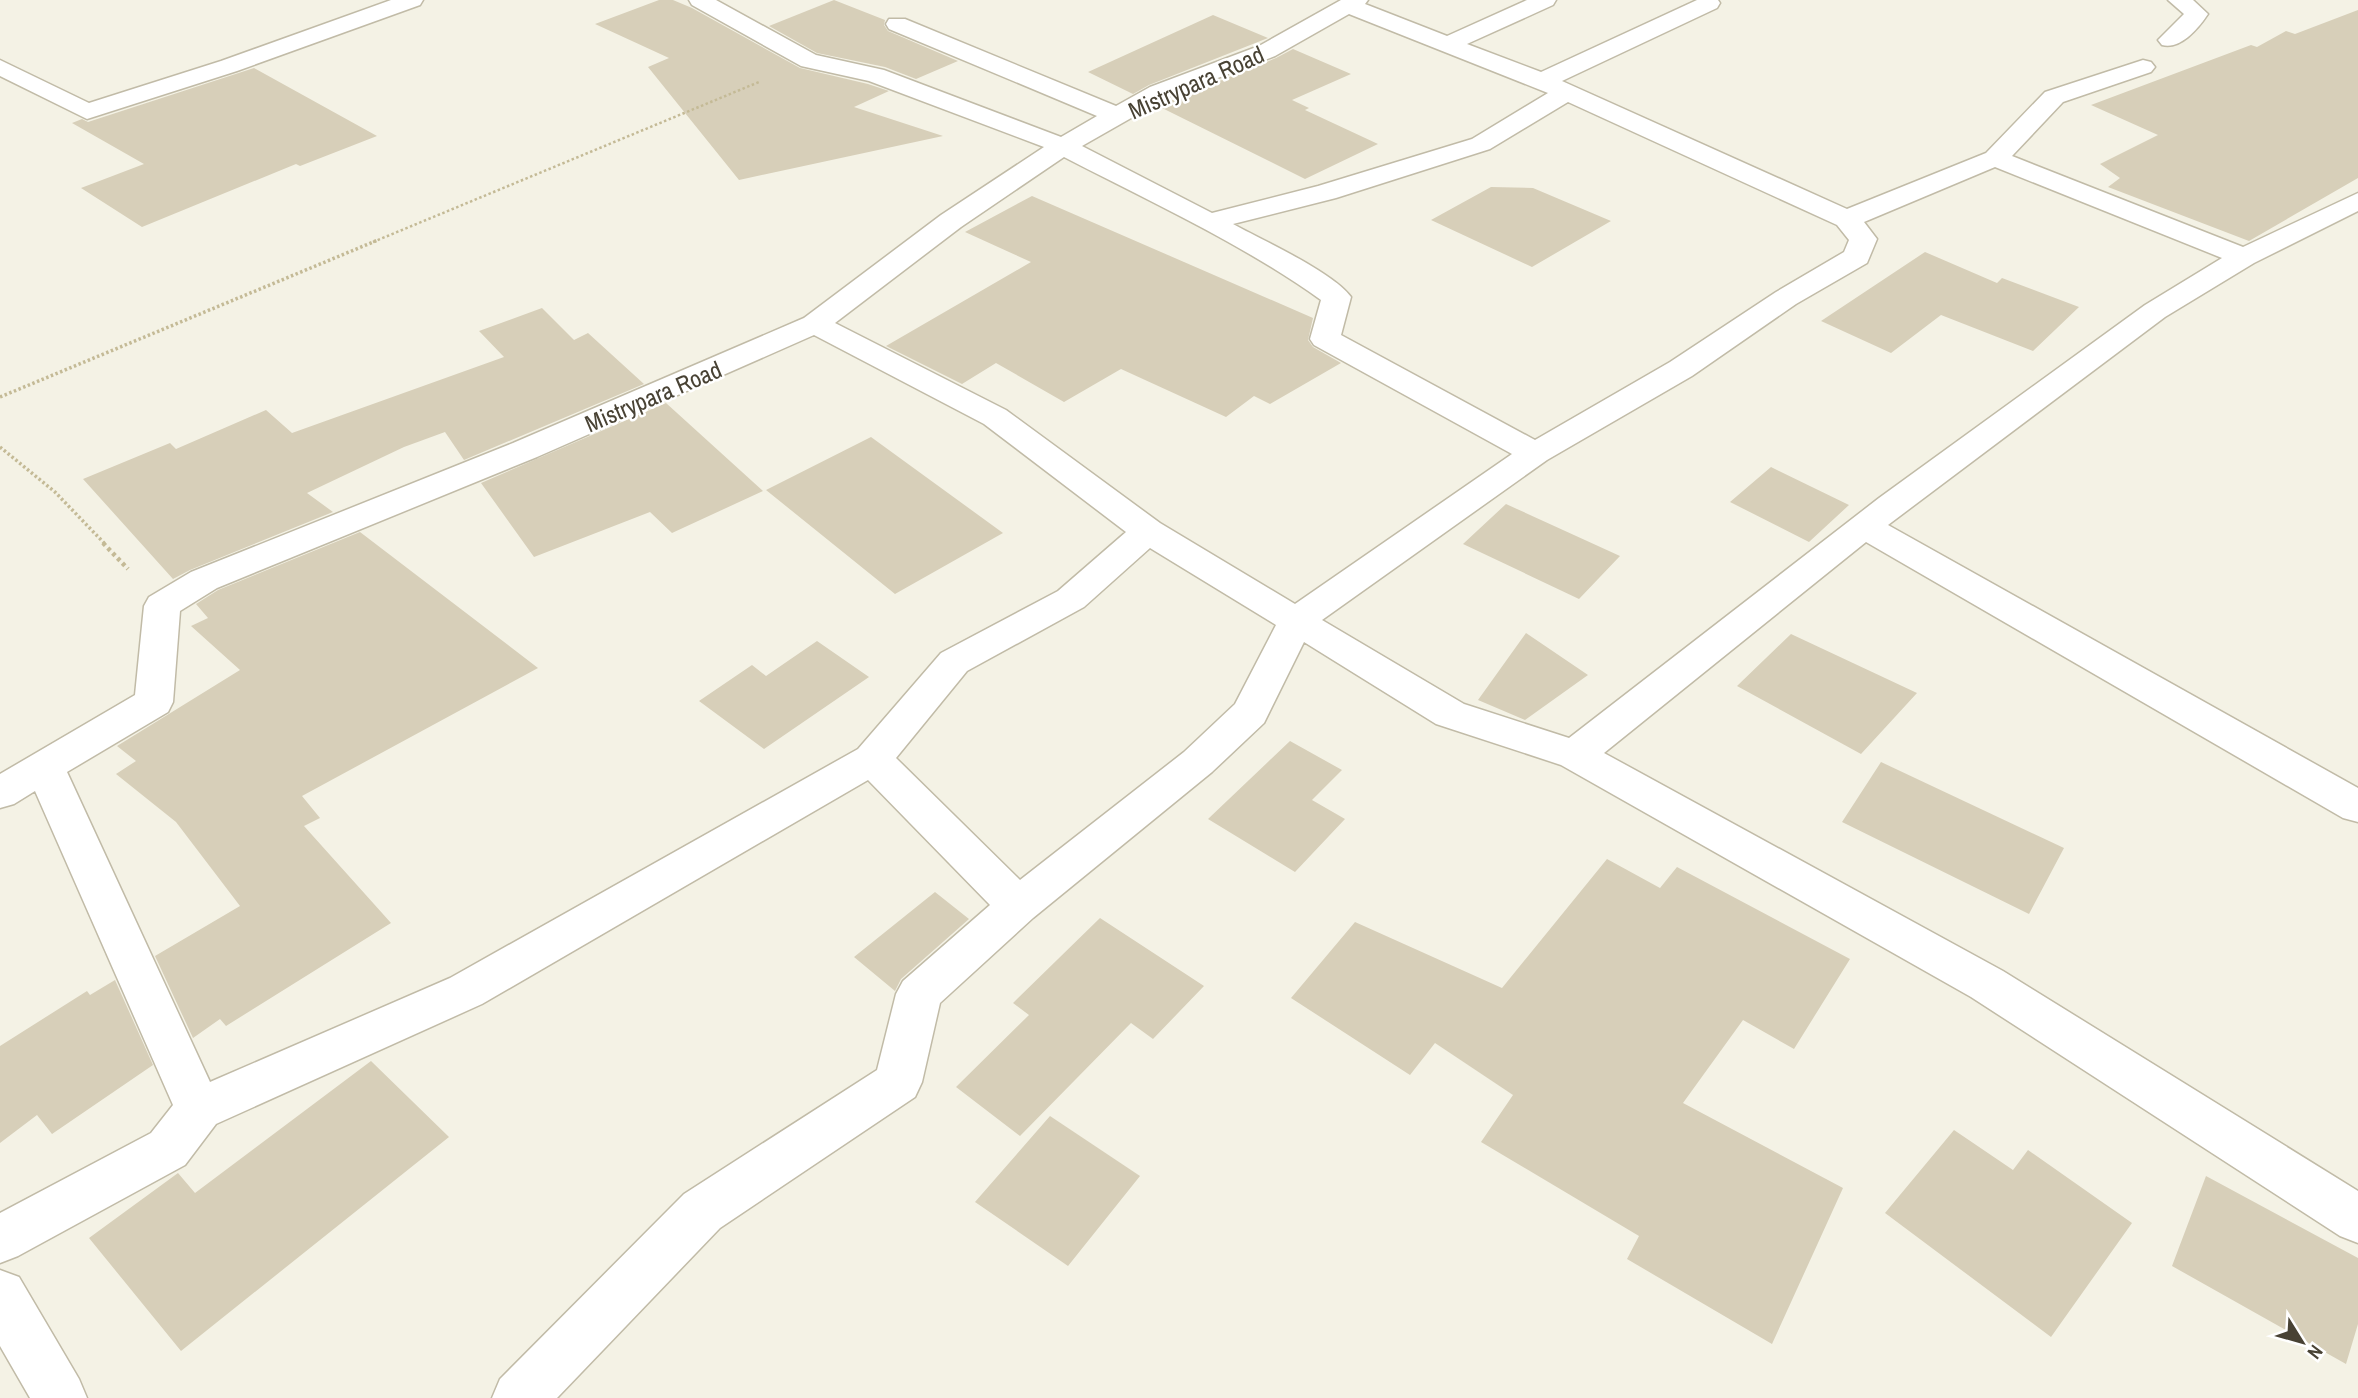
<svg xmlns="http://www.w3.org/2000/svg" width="2358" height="1398" font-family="'Archivo Narrow',sans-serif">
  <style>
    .building { fill: #d7cfb9 }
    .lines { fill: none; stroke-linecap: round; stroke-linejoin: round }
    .minor-casing { stroke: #c1bba7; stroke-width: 3 }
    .path-far2 { stroke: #c4ba96; stroke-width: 2.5; stroke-dasharray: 2.5 2.5; stroke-linecap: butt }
    .path-far1 { stroke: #c4ba96; stroke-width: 3.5; stroke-dasharray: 2.5 2.5; stroke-linecap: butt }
    .path { stroke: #c4ba96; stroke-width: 4.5; stroke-dasharray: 3.5 3.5; stroke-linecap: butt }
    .minor { fill: #fff; fill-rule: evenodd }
    .labels { text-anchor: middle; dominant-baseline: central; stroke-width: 5; stroke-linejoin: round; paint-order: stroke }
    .street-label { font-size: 24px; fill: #484234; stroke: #fff }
  </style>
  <rect width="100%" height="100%" fill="#f4f2e5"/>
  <path class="building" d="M659,0h14l19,8 108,60 68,16 21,7 -35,16 89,29 -204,44 -91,-113 21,-9 -74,-34z
    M834,0l51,20 -1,5 4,6 70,30 -42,18 -31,-12 -68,-14 -48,-27z
    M2358,10v168l-109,63 -141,-54 12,-9 -20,-14 58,-29 -67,-30 160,-60 6,2 29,-16 9,3z
    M1213,15l55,23 -119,47 -16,9 -45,-22z
    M1293,49l58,25 -59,26 17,8 -4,2 73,34 -73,35 -147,-73 118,-48z
    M254,68l123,68 -77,30 -4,-2 -154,63 -61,-39 63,-24 -72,-41 10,-4 6,3z
    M1491,187l42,1 78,33 -79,46 -101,-47z
    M1032,196l281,122 -5,22 5,7 28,16 -71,41 -16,-8 -28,21 -105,-48 -57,33 -68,-39 -34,21 -76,-38 145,-84 -66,-30z
    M1925,252l72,31 5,-5 77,29 -46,44 -92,-36 -50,38 -70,-32z
    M542,308l32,32 14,-7 56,51 -180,76 -19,-28 -41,15 -97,46 26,19 -143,58 -17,9 -90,-100 87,-36 6,6 90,-39 26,23 212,-76 -25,-26z
    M666,403l97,88 -91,42 -22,-21 -116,45 -53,-74z
    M871,437l132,96 -108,61 -129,-104z
    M1771,467l78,38 -40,37 -79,-40z
    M1506,504l114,52 -41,43 -116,-55z
    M360,532l178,136 -236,128 18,22 -16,8 87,97 -165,103 -6,-7 -27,19 -38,-82 85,-50 -64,-84 -60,-48 20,-13 -19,-15 123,-76 -49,-44 17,-8 -12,-14 22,-14z
    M1526,633l62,42 -63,45 -47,-20z
    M1791,634l126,59 -56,61 -124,-68z
    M817,641l52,36 -105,72 -65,-48 53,-36 14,11z
    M1290,741l52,29 -30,30 33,19 -50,53 -87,-53z
    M1881,762l183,86 -35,66 -187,-92z
    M1607,859l53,29 17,-21 173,92 -56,90 -51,-29 -60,83 160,85 -71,156 -145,-85 12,-23 -158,-94 32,-47 -78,-52 -25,32 -119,-77 64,-76 147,66z
    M935,892l34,27 -68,60 -6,12 -41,-34z
    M1100,918l104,68 -51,53 -22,-16 -111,113 -64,-49 73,-72 -16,-12z
    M115,980l38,85 -101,69 -15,-19 -37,28v-97l87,-55 3,4z
    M371,1061l78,76 -268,214 -92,-113 89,-65 17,20z
    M1050,1116l90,60 -72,90 -93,-64z
    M1954,1130l59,40 15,-20 104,73 -81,114 -166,-124z
    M2206,1176l152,82v66l-12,40 -174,-98z"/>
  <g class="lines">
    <g class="minor-casing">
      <path id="minor" d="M391,0h32l-3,5 -183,66 -150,48 -87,-43v-16l89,43 132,-42z
        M689,0h27l100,55 68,15 177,67 36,-21 -208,-87 -3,-5 3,-5h16l211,87 34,-19 109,-41 82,-46h27l-3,4 82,32 80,-36h29l-3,5 -86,39 74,28 156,-72h21l2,3 -3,5 -155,73 285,128 139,-56 59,-61 98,-32 8,2 4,5 -4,5 -88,30 -51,54 231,91 115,-54v18l-104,52 -89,54 -277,208 470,263v34l-15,-4 -477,-276 -262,211 399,218 355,220v52l-18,-7 -369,-239 -410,-232 -125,-41 -132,-82 -40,81 -52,49 -179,146 -93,85 -18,79 -7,15 -195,131 -163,170h-65l8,-19 184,-185 193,-124 19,-76 7,-13 87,-76 -122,-125 -386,224 -266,120 -31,41 -167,91 -18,7v-50l151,-80 22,-28 -138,-314 -21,13 -14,4v-34l135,-79 9,-89 5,-9 42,-25 322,-129 291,-125 137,-103 103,-68 -175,-66 -68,-15 -109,-61zM1349,14l199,79 -76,46 -154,47 -106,27 -130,-67 86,-49 107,-41zM1568,102l269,123 12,15 -5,12 -68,40 -106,70 -135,78 -194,-105 10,-38c-18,-25 -89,-57 -118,-73l103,-26 154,-49zM1064,157c85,44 179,87 257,143l-11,39 4,6 198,109 -217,150 -135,-81 -154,-113 -171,-87 126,-96zM1995,167l227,91 -77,47 -266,193 -310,240 -105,-34 -142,-84 225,-160 145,-84 104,-72 71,-41 10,-24 -13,-17zM814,335l170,89 142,108 -68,59 -117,62 -83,96 -408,229 -240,104 -143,-310 101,-60 5,-10 7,-91 37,-23 320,-131zM1150,548l126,77 -41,79 -51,48 -164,128 -124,-122 71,-87 117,-64z
        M2168,0h25l15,14c-10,15 -28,36 -46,31l-4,-5 26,-26z
        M0,1270l19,7 60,102 8,19h-57l-30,-52z"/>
    </g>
    <path class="path-far2" d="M373,242l386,-160"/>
    <path class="path-far1" d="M0,397l378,-157
      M0,447l55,45 50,52"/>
    <path class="path" d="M103,543l25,26"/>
    <use href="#minor" class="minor"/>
  </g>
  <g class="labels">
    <g class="street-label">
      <text transform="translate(1196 82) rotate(-24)">Mistrypara Road</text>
      <text transform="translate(653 396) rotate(-23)">Mistrypara Road</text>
    </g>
  </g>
  <g transform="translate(2302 1342) rotate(127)" stroke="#ffffff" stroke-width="5" paint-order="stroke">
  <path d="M0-5L12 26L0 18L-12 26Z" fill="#484234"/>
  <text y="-10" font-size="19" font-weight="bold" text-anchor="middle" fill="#484234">N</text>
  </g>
</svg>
